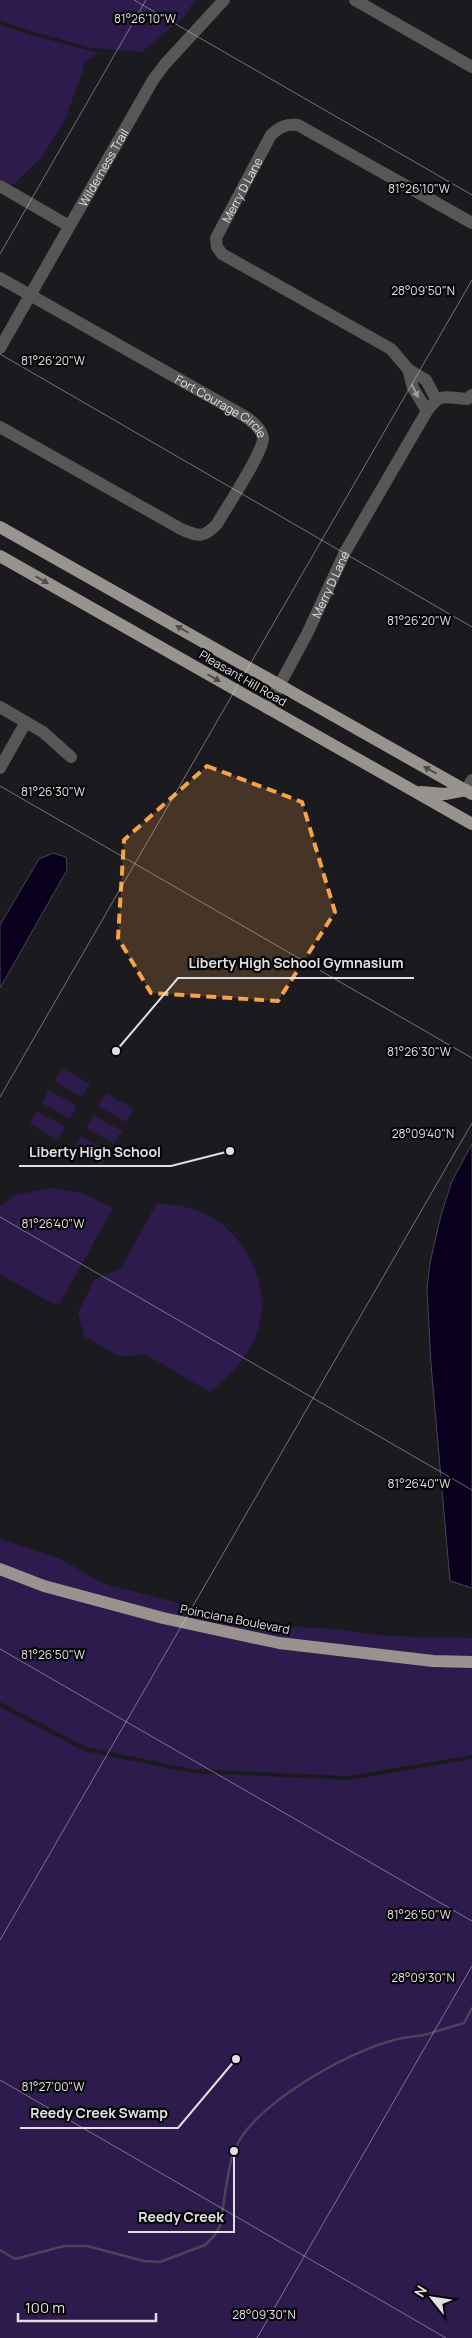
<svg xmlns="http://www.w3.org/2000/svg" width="472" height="2338" font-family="Manrope,sans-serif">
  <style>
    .green { fill: #2d1b4d }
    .water { fill: #09001e; stroke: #4a4359 }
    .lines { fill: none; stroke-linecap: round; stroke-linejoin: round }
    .stream { stroke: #4a4359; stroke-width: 2.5 }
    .minor { stroke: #595755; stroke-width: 12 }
    .major { stroke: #98938f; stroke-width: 12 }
    .oneway { fill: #9c9c9c }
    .oneway2 { fill: #4f4c4c }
    .marked { fill: #f6a248; fill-opacity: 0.2; stroke: #f6a248; stroke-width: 4; stroke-dasharray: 10 6; stroke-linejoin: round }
    .ticks { fill: none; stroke: #e0e0e3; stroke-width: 1; stroke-opacity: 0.45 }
    .labels { text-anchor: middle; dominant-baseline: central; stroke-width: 4.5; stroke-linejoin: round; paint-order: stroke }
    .street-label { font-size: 12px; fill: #e0e0e3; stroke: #060608 }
    .ticks-label { font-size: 12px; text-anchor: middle; fill: #e0e0e3; stroke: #060608; stroke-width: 4.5; stroke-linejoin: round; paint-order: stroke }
    .leader { fill: none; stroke: #e0e0e3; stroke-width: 2 }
    .callout-dot { fill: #e0e0e3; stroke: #060608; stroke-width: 2 }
    .callout-label { font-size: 14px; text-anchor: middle; font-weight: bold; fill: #e0e0e3; stroke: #060608; stroke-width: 4.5; stroke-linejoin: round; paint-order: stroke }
  </style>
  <rect width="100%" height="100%" fill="#1b1a1f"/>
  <path class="green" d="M0,0h195l-11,17 -42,35 -51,-4 -70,-20 -21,-8z
    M0,24l20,8 79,21 -16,10v7l-18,50 -23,37 -29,28 -13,-6z
    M62,1068l28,16 -8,13 -28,-16z
    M49,1090l28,16 -7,13 -28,-16z
    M106,1093l28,16 -8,13 -28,-16z
    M37,1111l28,16 -7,13 -28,-16z
    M94,1115l28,16 -8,13 -28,-16z
    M81,1136l28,16 -7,13 -28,-16z
    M49,1188l33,5 31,15 -53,95 -7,1 -53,-30v-68l13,-10z
    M157,1203c14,1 28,3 41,8 45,16 75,74 60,119 -9,27 -27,45 -48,62l-65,-38 -25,3 -36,-21 -6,-23 16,-33 27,-12z
    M0,1539l58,19 47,26 159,41 71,4 51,7 86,2v117l-124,21 -156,-7 -106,-22 -86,-45z
    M0,1707l84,44 108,22 158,7 122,-21v579h-472z"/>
  <path class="water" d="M53,853l13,4 1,13 -67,118v-63l39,-66z
    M472,1144v444l-22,-7 -19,-217 -4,-76 3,-25 11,-48 11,-34z"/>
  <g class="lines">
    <path class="stream" d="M0,2250l15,9 49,-13h23l57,15 16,1 45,-17 9,-9 6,-10c4,-21 7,-56 14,-75 18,-46 113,-99 160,-111 10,-3 20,-3 30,-5 13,-4 27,-8 40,-12l8,-15"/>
    <g class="minor">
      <path d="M355,0l117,67"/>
      <path d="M0,186l69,40"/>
      <path id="s1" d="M0,278l246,139c7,5 16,12 17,21 0,15 -37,70 -46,86 -14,15 -19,12 -36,5l-181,-102"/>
      <path id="s2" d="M0,348l153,-268 12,-16 59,-64"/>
      <path d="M408,369l18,11 10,19"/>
      <path id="s3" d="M427,411l-14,-23 -5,-19 -17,-20 -169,-95 -5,-7 -1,-9 55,-103c9,-8 14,-11 27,-10l174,98"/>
      <path d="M0,707l43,25 28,25"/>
      <path id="s4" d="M267,708l40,-74 38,-82 82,-141c15,-20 18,-13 40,-12l5,-4"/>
      <path d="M0,768l26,-46"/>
      <path d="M466,790l6,-10"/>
    </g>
    <path class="major" d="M0,527l472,267
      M0,556l472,268
      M421,792l24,2 21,-4
      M0,1569l44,17 119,32 116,25 154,18 39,1"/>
  </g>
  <defs><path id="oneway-solid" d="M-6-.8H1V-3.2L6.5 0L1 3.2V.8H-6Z" transform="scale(1.25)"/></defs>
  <use class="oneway" href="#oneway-solid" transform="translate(415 391) rotate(63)"/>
  <g class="oneway2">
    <use href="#oneway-solid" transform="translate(42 580) rotate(30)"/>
    <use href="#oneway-solid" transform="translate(182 629) rotate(-150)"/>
    <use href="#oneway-solid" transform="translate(214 678) rotate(30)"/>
    <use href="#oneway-solid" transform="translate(430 770) rotate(-151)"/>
  </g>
  <path class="marked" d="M207,766l95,36 33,110 -57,89 -127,-8 -33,-55 6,-98z"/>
  <path class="ticks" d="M134,0l338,195M0,254l146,-254M0,354l472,273M0,786l472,272M0,1097l472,-817M0,1217l472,273M0,1649l472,272M0,1940l472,-817M0,2080l446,258M257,2338l215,-372"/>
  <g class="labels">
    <g class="street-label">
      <text stroke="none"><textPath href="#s2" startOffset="208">Wilderness Trail</textPath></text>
      <text stroke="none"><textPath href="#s3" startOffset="339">Merry D Lane</textPath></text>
      <text stroke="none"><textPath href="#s1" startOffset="256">Fort Courage Circle</textPath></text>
      <text stroke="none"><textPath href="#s4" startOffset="139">Merry D Lane</textPath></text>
      <text transform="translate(243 678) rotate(30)">Pleasant Hill Road</text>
      <text transform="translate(235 1619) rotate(11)">Poinciana Boulevard</text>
    </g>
  </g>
  <g class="ticks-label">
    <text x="145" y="23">81°26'10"W</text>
    <text x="419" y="193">81°26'10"W</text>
    <text x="423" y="295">28°09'50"N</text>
    <text x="53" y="365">81°26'20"W</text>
    <text x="419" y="625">81°26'20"W</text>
    <text x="53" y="796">81°26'30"W</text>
    <text x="419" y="1056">81°26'30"W</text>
    <text x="423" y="1138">28°09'40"N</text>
    <text x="53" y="1228">81°26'40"W</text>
    <text x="419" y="1488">81°26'40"W</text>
    <text x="53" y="1659">81°26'50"W</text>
    <text x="419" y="1919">81°26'50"W</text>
    <text x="423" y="1982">28°09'30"N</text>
    <text x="53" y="2091">81°27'00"W</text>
    <text x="264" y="2319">28°09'30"N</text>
  </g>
  <path class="leader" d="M116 1051L178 978H414M230 1151L171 1166H19M236 2059L178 2128H20M234 2151L234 2232H128"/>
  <g class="callout-dot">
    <circle cx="116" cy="1051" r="5"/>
    <circle cx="230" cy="1151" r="5"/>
    <circle cx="236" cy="2059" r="5"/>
    <circle cx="234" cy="2151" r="5"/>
  </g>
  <g class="callout-label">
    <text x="296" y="968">Liberty High School Gymnasium</text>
    <text x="95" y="1157">Liberty High School</text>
    <text x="99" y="2118">Reedy Creek Swamp</text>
    <text x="181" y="2222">Reedy Creek</text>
  </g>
  <g transform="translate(432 2298) rotate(300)" stroke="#060608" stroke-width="4" paint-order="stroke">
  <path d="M0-4L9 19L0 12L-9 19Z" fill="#e0e0e3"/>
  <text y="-8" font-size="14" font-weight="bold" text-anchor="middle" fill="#e0e0e3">N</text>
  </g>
  <path d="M18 2313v8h138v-8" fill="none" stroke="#e0e0e3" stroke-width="2.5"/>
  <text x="25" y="2313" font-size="15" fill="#e0e0e3" stroke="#060608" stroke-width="4" paint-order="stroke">100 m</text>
</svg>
